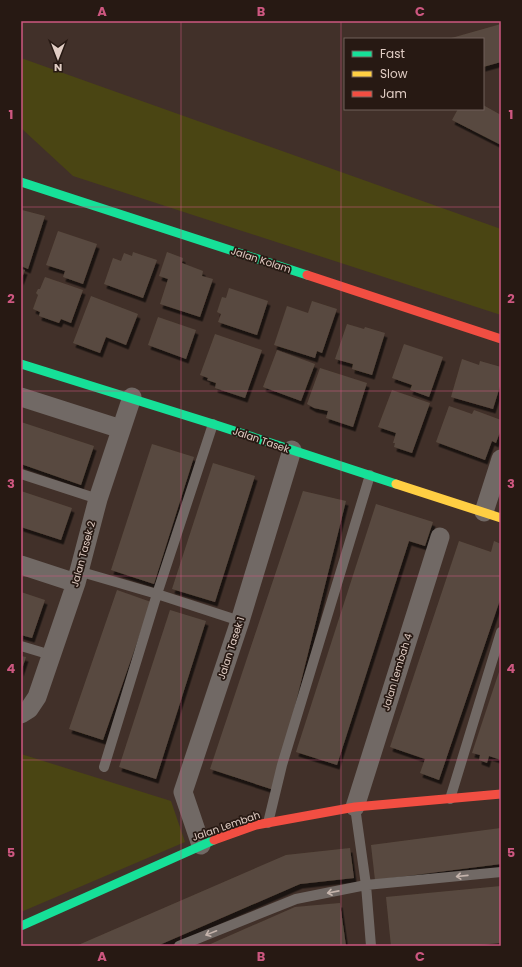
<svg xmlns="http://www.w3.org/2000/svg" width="522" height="967" font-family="Poppins,sans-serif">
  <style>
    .green { fill: #4a4513 }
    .building { fill: #594a3f; filter: url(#shadow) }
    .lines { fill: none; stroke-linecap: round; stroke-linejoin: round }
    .lane { stroke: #716965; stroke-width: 10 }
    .street { stroke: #716965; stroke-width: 19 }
    .fast { stroke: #16e098; stroke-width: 9 }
    .slow { stroke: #ffcf43; stroke-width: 9 }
    .jam { stroke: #f24e42; stroke-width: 9 }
    .oneway { stroke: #c5b4ac }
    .grid { fill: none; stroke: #cd5780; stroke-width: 1; stroke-opacity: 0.55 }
    .labels { text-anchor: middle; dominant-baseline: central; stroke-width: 3.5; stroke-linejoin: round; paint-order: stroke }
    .street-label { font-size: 10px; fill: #e1cdc4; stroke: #271913 }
    .neatline { fill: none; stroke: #cd5780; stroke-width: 1.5 }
    .grid-label { font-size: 13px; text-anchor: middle; font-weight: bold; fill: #cd5780 }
  </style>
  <defs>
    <filter id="shadow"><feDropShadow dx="2.5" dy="4.5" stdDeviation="0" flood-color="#0009"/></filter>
  </defs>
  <rect width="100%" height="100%" fill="#413029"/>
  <path class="green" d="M21,58l480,171v86l-428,-139 -52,-48z
    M21,754l150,47 14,41 -164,70z"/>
  <path class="building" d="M501,24v38l-18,5v-28h-35z
    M483,105l18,10v30l-49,-25 6,-11h25z
    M22,210l23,6 -17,53 -7,-3v-52z
    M58,231l39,13 -14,40 -20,-7 2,-6 -19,-6z
    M133,252l24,8 -14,38 -39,-14 9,-26 8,3 3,-8 8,3z
    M167,252l16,6 -1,5 21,8 -1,5 11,3 -13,38 -40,-13 8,-25 -9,-3z
    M21,269l4,1 -4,11z
    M45,277l38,13 -12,33 -10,-4 -2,4 -20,-7 1,-4 -7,-3 5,-14 -2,-2 2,-4h2z
    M229,288l39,13 -11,34 -39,-13 3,-8 -4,-2 5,-15 4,1z
    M91,296l47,18 -12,31 -20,-8 -6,16 -27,-10z
    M312,301l25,8 -15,44 -5,-2 -2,7 -41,-13 13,-39 21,7z
    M158,317l38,13 -10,29 -38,-14z
    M347,324l17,5 1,-2 20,6 -13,42 -20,-6 1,-5 -18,-5z
    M215,334l47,16 -17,48 -30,-10 1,-5 -9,-3 1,-2 -8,-3z
    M404,344l39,13 -14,40 -19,-7 2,-5 -20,-7z
    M277,350l38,14 -14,37 -38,-14z
    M462,359l17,6 1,-4 21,6v16l-8,26 -42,-12z
    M320,368l47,15 -14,44 -27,-9 2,-7 -14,-3 -7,-4z
    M392,390l38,13 -18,50 -18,-6 1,-4h-2l3,-10 -18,-6z
    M449,406l23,8 2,-4 27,10v9l-5,14 -4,-2 -7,19 -49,-18z
    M21,422l73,24 -13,39 -60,-21z
    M152,444l42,13 -40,127 -43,-14z
    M213,463l42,13 -40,126 -43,-13z
    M21,491l51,17 -11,32 -40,-13z
    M303,491l43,10 -72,289 -64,-21z
    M376,504l57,18 -8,24 -16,-5 -72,224 -41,-13z
    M459,541l32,11 3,-11 7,3v53l-62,183 -19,-7 5,-14 -35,-12z
    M117,590l34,12 -48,138 -34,-11z
    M21,592l24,8 -13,38 -11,-3z
    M170,610l36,11 -50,158 -37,-12z
    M21,656l5,1 -5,15z
    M501,666v94l-12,-4 -2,7 -8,-3 1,-5 -8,-2z
    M501,828v36l-126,16 -4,-35z
    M350,848l4,30 -54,6 -143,62h-81l210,-91z
    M501,886v57l-35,3h-75l-5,-49z
    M340,903l6,43h-140l89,-39z"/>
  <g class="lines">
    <path class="lane" d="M21,474l77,25
      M78,571l79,23 83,27
      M21,646l30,9
      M104,767l53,-173 56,-170
      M450,799l51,-167
      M355,807l11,78 5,61
      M268,823l14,-58 88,-290
      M179,946l117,-47 70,-14 135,-13"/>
    <path class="street" d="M21,397l100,32
      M484,512l17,-53
      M21,565l55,18
      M21,714l8,-5 8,-12 39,-114 22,-84 34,-102
      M355,807l85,-270
      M201,845l-18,-53 57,-171 52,-171"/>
    <path class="fast" d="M21,182l286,93
      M21,364l192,60 183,60
      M21,926l193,-86"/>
    <path class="slow" d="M396,484l105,34"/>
    <path class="jam" d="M307,275l194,64
      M214,840l42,-15 99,-18 146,-13"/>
  </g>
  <defs><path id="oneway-shaft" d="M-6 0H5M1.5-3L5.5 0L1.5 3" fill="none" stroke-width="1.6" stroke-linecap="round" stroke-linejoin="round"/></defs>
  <g class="oneway">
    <use href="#oneway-shaft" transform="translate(462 876) rotate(174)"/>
    <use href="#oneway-shaft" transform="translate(333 892) rotate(169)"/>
    <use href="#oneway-shaft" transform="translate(211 933) rotate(158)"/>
  </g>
  <path class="grid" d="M181,21v925M341,21v925M21,207h480M21,391h480M21,576h480M21,760h480"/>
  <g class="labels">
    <g class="street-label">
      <text transform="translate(261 260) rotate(18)">Jalan Kolam</text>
      <text transform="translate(261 440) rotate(19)">Jalan Tasek</text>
      <text transform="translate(83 554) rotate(-75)">Jalan Tasek 2</text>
      <text transform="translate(231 648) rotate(-72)">Jalan Tasek 1</text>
      <text transform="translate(397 672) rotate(-73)">Jalan Lembah 4</text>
      <text transform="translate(226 826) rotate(-19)">Jalan Lembah</text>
    </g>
  </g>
  <rect width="522" height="967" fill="none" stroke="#271913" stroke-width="44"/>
  <rect x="344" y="38" width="140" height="72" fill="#271913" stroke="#71615a"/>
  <rect x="352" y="51" width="20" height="6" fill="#16e098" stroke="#71615a"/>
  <text x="380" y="58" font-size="12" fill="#e1cdc4">Fast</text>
  <rect x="352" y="71" width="20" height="6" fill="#ffcf43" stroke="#71615a"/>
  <text x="380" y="78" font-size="12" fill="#e1cdc4">Slow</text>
  <rect x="352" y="91" width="20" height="6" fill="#f24e42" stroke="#71615a"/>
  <text x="380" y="98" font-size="12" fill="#e1cdc4">Jam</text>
  <g transform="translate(58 58) rotate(180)" stroke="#271913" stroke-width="3" paint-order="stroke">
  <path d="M0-3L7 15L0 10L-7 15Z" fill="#e1cdc4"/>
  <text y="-6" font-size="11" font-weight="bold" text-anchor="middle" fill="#e1cdc4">N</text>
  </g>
  <rect x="22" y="22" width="478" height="923" class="neatline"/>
  <g class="grid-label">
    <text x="102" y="16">A</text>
    <text x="261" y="16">B</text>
    <text x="420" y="16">C</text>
    <text x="11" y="119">1</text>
    <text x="511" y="119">1</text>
    <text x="11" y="303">2</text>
    <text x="511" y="303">2</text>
    <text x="11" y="488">3</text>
    <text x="511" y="488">3</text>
    <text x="11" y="673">4</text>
    <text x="511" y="673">4</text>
    <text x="11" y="857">5</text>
    <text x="511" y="857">5</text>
    <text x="102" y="961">A</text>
    <text x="261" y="961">B</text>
    <text x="420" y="961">C</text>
  </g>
</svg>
